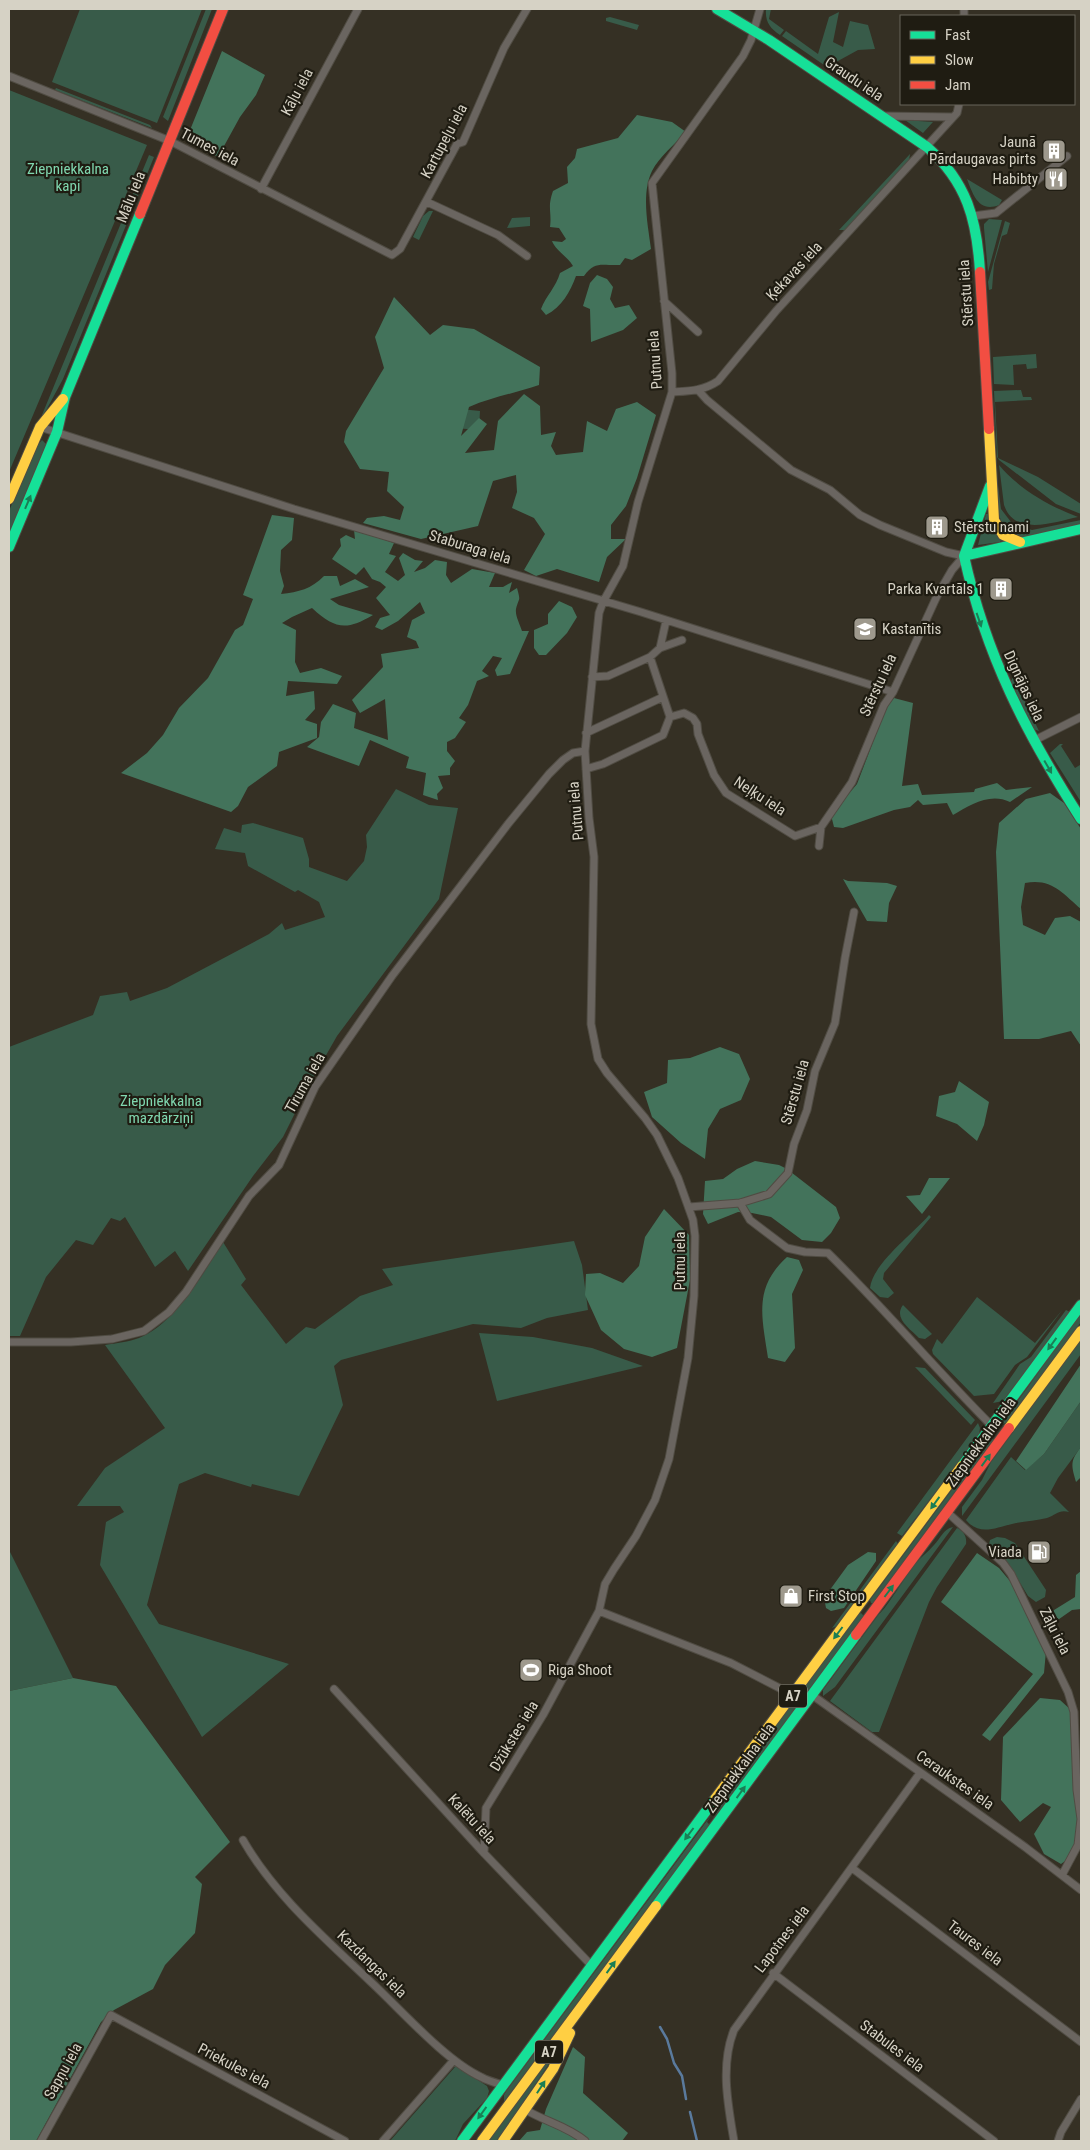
<svg xmlns="http://www.w3.org/2000/svg" width="1090" height="2150" font-family="'Roboto Condensed',sans-serif">
  <style>
    .green { fill: #385b49 }
    .forest { fill: #43735b }
    .lines { fill: none; stroke-linecap: round; stroke-linejoin: round }
    .stream { stroke: #5a7a9d; stroke-width: 2.5 }
    .street-casing { stroke: #504c43; stroke-width: 9 }
    .fast-casing { stroke: #504c43; stroke-width: 12 }
    .slow-casing { stroke: #504c43; stroke-width: 12 }
    .jam-casing { stroke: #504c43; stroke-width: 12 }
    .street { stroke: #6a6560; stroke-width: 7 }
    .fast { stroke: #16e098; stroke-width: 10 }
    .slow { stroke: #ffcf43; stroke-width: 10 }
    .jam { stroke: #f24e42; stroke-width: 10 }
    .oneway { fill: #1a7e55 }
    .labels { text-anchor: middle; dominant-baseline: central; stroke-width: 4.5; stroke-linejoin: round; paint-order: stroke }
    .shield { fill: #1f1c12; stroke: #9f9b8f; stroke-width: 1 }
    .shield-label { font-size: 14px; font-weight: bold; fill: #d6d2c5 }
    .street-label { font-size: 15px; fill: #d6d2c5; stroke: #1f1c12 }
    .poi-label { font-size: 15px; fill: #d6d2c5; stroke: #1f1c12; text-anchor: end }
    .park-label { font-size: 15px; fill: #80d8b0; stroke: #1f1c12 }
  </style>
  <rect width="100%" height="100%" fill="#353024"/>
  <path class="green" d="M80,9h122l-45,114 -105,-41z
    M206,9h6l-44,112 -5,-4z
    M766,9h5l-2,10 15,11 -4,5c-10,-7 -15,-13 -14,-26z
    M839,12l-6,30 10,5 7,-26 18,4 7,24 -17,1 -31,17 -45,-31 4,-5 32,23 11,-37z
    M610,17l29,8 -2,5 -31,-9v-3z
    M56,88l94,37 2,3 -97,-38z
    M9,90l138,55 -138,327z
    M905,120l28,2 -10,11z
    M910,154l-1,7 -64,69h-6z
    M149,155l5,2 -91,222 -20,37 -1,-1z
    M967,179l35,21 -3,5c-20,8 -26,-10 -32,-26z
    M429,211h4l-14,29 -6,-3 10,-21z
    M530,217v9l-23,2 5,-10z
    M989,219l13,1 -14,52 -4,-44v-4z
    M1005,221l5,2 -3,11 -5,2 -8,28 -2,25 -3,1 -1,-8z
    M1036,354l1,14 -10,1 -1,-5 -13,1 1,20 -20,-1 -1,-27z
    M1021,390l2,7h8l1,3 -37,2 3,56 40,19 43,27v10l-25,-10 -57,-44 -2,-3 -3,-66z
    M431,406l49,5 -1,19 -50,-4z
    M42,440l4,4 -37,89v-22l27,-64z
    M999,465c20,24 50,41 79,52 -24,5 -63,20 -74,-12z
    M996,486h2l3,23 10,13 6,3 15,5 49,-10v4l-58,13c-27,-3 -25,-30 -27,-51z
    M986,514h2l4,15 9,11 -1,2 -22,3z
    M1013,677l26,54 -6,-2 -23,-46z
    M1060,744h3l-2,2 14,22 5,-3 1,2v35l-31,-49z
    M396,789l33,16 29,3 -19,91 -102,137 -28,49 -26,52 -30,39 -65,95 -13,-20 -20,16 -30,-50 -5,4 -9,-3 -18,27 -17,-5 -30,37 -26,59h-11v-289l84,-32 7,-19 27,-4 3,9 37,-13 102,-54 13,-11 3,7 40,-13 -6,-15 -21,-12 -3,2 -47,-26 -3,-13 -30,-4 9,-21 17,5 1,-8 11,-2 50,15 6,21v8l38,14 17,-20 3,-14 -1,-12z
    M929,1215l2,2 -47,56 -1,6 11,14 -6,5 -8,-1 -10,-9c3,-25 43,-54 59,-73z
    M574,1241l8,24 6,45 -41,8 -26,10 -48,-4 -132,36 -7,6 9,39 -44,91 -47,-12 -1,3 -46,-14 -26,11 -32,121 12,19 130,40 -87,73 -102,-172 6,-43 18,-10 -4,-6h-43l28,-38 60,-40 -60,-83c11,-2 24,-3 34,-7 36,-14 65,-66 84,-96l23,37 -5,6 45,59 20,-17 9,2 45,-33 33,-11 -11,-16z
    M977,1297l58,46 28,-34 -36,48 -12,8 -21,29 -20,2 -41,-42 -1,-4 5,-11 5,5z
    M903,1305l29,29 -7,5 -6,-1c-9,-9 -26,-20 -16,-33z
    M1066,1310l4,2 -67,89 -10,2 27,-39 11,-7z
    M1081,1313v9l-73,100 -5,2 -1,-1z
    M479,1333l54,4 59,11 51,18 -146,35z
    M1081,1340v14l-119,162v-9l20,-27 9,-18z
    M915,1367l10,1 50,52 -4,5z
    M1081,1401v46l-23,31 -8,15 19,19c-10,-3 -13,3 -22,6 -11,3 -23,3 -35,6 -17,4 -33,12 -46,-4l45,-63 14,13 19,-16z
    M978,1423l2,5 -1,7 -77,101 -5,-3z
    M991,1437l3,4 -120,162h-3l-1,-3z
    M953,1527l-118,160 -12,9v-6l56,-76c7,-5 28,-40 36,-50 6,-7 13,-12 19,-19 7,-7 9,-16 19,-18z
    M957,1528c7,3 10,9 9,16l-29,43 -8,15 -50,130h-7l-42,-31z
    M997,1537l8,1 10,5 31,47 -1,7 -9,5 -8,-6 -22,-36 -17,-16 1,-4z
    M896,1541l2,3 -61,82 -5,2z
    M9,1550l64,128 -64,13z
    M861,1613l3,3 -152,204 5,-8 -3,-3 143,-194z
    M712,1814l-5,8 3,3 -206,277v-7l3,-5z
    M552,2055l2,1 -56,85h-10z
    M455,2067h3l29,19 2,5 -2,7 -24,26 -8,17h-65z"/>
  <path class="forest" d="M222,51l43,24 -9,20 -16,22 -22,40 -32,-17z
    M637,115l35,7 14,10c-11,12 -27,25 -34,39 -11,23 -4,54 -1,78l-19,11 -7,-2 -5,7c-17,1 -25,-5 -36,11h-8c-6,16 -14,31 -30,39l-5,-6c5,-13 15,-22 19,-36l13,-7c-6,-10 -17,-15 -21,-25l10,1 4,-3 -7,-11 -9,-1c2,-16 -3,-19 3,-36l15,-8 -1,-16 8,-9 2,-9 41,-11z
    M597,275l10,4 6,8 -3,12 5,9 14,-3 8,13 -14,12 -32,12 -1,-33 -7,-3 7,-23z
    M394,297l36,38 13,-10 31,4 66,38 -1,18c-23,8 -47,12 -70,22l-8,29 18,-18 8,6 -22,29 29,-3 4,-29 26,-27 16,12 1,29 15,-3 -5,14 5,9 27,-3 4,-31 20,10 9,-22 21,-7 19,13 -19,63 -11,28 -15,19v14h15l-19,18 -8,25 -42,-13 -21,7 -12,-6 21,-36 -11,-16 -22,-10 5,-16 -1,-17 -23,6 -15,45 -57,13 -58,-16 4,-5 17,-2 16,4 4,-13 -17,-16 2,-19 -29,-3 -16,-27 2,-11 38,-63 -9,-31z
    M272,515l22,3 -2,22 -11,10 -1,21 4,15 -3,8c18,-2 30,-5 43,-18h13l3,10 15,-7 14,8 -39,12 9,6 34,10c-27,16 -38,14 -61,-7l-20,9 -10,6 14,7 -1,32 5,11 21,-5 21,8 -5,8 -49,-3 -2,15 28,-5 1,18 -10,11 12,4v14l-38,14 -2,14 -29,21 -10,19 -7,6 -110,-39 26,-20 16,-18 16,-27 29,-30 27,-48 8,-5 10,-26 -10,-4z
    M354,530l40,13 -5,11 7,2 -11,16 13,9 7,-6 -6,-17 4,-5 12,7 8,1 -9,11 11,-4 10,-8 12,2 -1,13 5,8 21,-14 23,4 -6,14h14l9,-5 -3,11 8,-5c4,14 2,9 -1,21 -1,7 4,15 6,22h7l-19,43 -13,2 -2,-6 7,-12 -9,-2 -11,15 7,5 -12,5 -9,24 -9,13 7,4 -11,16 -8,4v9l8,10 -5,7v7l-12,1 5,12 -6,6 1,6 -15,-5 3,-22 -20,-5 3,-11 -39,-17 -11,26 -52,-19 12,-10 2,-15 12,-18 23,9 -2,15 34,12 -3,-41 -25,14 -8,-13 31,-33 -2,-13 38,-6 -3,-7 -9,-4 5,-17 13,-7 -5,-11 -22,19 -16,9 -7,-3 5,-9 10,-3 -14,-17 10,-11 -6,-5 -8,-3 -8,-12 -8,8 -24,-16 9,-13 -1,-7 6,-4 9,4z
    M559,601l13,6 5,10 -10,16 -21,22h-7l-5,-7v-18l14,-6v-10z
    M894,698l19,5 -11,83 16,-2 4,11 52,-3 1,-3 22,-6 9,7 26,-3 -22,15c-20,-10 -40,3 -57,13l-6,-12 -24,2 -5,-5 -8,7 -16,3 -51,18 -9,-1 -3,-12 26,-31 29,-76z
    M1050,793l14,10 17,26v80c-19,-16 -29,-31 -56,-26l-4,24 2,18 22,10 10,-17 15,-2 11,6v124l-10,-15 -32,8h-35l-8,-187 3,-29 27,-24z
    M843,879l5,2 39,2 10,3 -8,17 -2,19 -20,-1z
    M720,1047l19,7 11,25 -9,21 -21,9 -12,20 -3,30 -24,-16 -29,-26 -8,-25 23,-9 1,-23 22,-2z
    M959,1081l30,21 -5,23 -7,16 -20,-17 -21,-8 3,-20 16,-4z
    M755,1161l24,4 8,4 49,38 4,11 -9,15 -9,9 -20,-2 -31,-23 -19,-4 -14,-1 -30,12 -5,-10 2,-33 18,-2 14,-10z
    M929,1178h21l-28,36 -16,-18 14,-1z
    M664,1209l25,26 1,45 -13,68 -25,9 -28,-8 -23,-19 -16,-35 1,-21 14,-1 23,10 16,-17 6,-29z
    M787,1257l12,3 4,10 -11,24 3,54 -10,14 -17,-4c-6,-41 -15,-70 19,-101z
    M1081,1364v37l-37,53 -18,16 -10,-9z
    M1081,1447v30l-5,5c-5,-17 -6,-21 5,-35z
    M868,1552l8,1v8l-32,47 -13,3 -5,-3 -2,-10 24,-33z
    M977,1553l22,15 16,19 31,64 -2,22 -54,68 -8,-6 51,-61 -92,-72z
    M1081,1571v38l-9,1 -20,14 -6,-9 29,-18 1,-22z
    M73,1678l43,8 114,156 -35,35 7,7 -7,49 -30,32 -12,24 -39,21 -13,12 -65,119h-27v-450z
    M1040,1698l20,2 11,10 7,126 -6,20 -11,8 -17,-10 -10,-20 17,-27 -8,-4 -23,19 -19,-22 2,-63z
    M573,2047l12,10 -2,36 45,40 -6,8h-103l8,-9 13,-2 6,-21z"/>
  <g class="lines">
    <path class="stream" d="M660,2027l7,12 7,24 8,13 4,23
      M690,2112l7,29"/>
    <g class="street-casing">
      <path id="street" d="M964,16v-7
        M9,76l161,65 222,114 8,-6 57,-105 6,-2 41,-94 23,-39
        M881,116l72,1
        M261,189l97,-180
        M427,202l71,33 29,21
        M973,216l23,-3 71,-57
        M664,301l34,31
        M698,390l9,10 84,70 39,20 30,25 20,10 66,27 18,4 -12,14 -15,26 -44,96 -9,13 -32,77 -31,45 -2,19
        M672,392c17,-1 31,-1 46,-11l58,-70 181,-198 2,-9
        M40,427l254,82 347,103 252,80
        M660,648l6,-27
        M592,677l16,-1 42,-19 10,-9 22,-8
        M670,717l14,-4 9,5 4,6 1,10 16,41 12,18 69,43 26,-9
        M586,733l77,-36
        M1033,741l48,-24
        M586,769l17,-5 60,-29 7,-18 -20,-60
        M740,1203l10,17 37,28 18,4 23,1c56,55 108,117 164,173
        M689,1207l51,-4 29,-9 19,-21 6,-29 13,-34 8,-39 20,-48 10,-65 9,-46
        M9,1342h62l41,-3 32,-8 25,-19 17,-20 63,-96 30,-31 36,-78 77,-111 116,-152 41,-50 14,-14 10,-7 12,-2
        M947,1512l56,51 8,11 57,118 6,20 3,78 4,29 -3,26 -16,30
        M599,1611l132,52 62,32
        M334,1689l147,161 111,116
        M812,1695l213,152 56,43
        M243,1840c32,56 83,99 129,143 30,28 74,78 109,94 7,4 15,6 22,8
        M484,1853l2,-45 57,-93 56,-104 6,-27 9,-15 22,-33 19,-36 14,-41 19,-101 6,-62 1,-60 -2,-16 -15,-42 -21,-43 -12,-17 -38,-45 -9,-14 -7,-35 3,-167 -5,-39 -4,-67 14,-138 4,-11 20,-36 15,-64 34,-110v-19l-20,-190 91,-127 8,-16 9,-31
        M852,1868l229,174
        M773,1973l221,168
        M526,2110c20,12 41,16 59,31
        M41,2141l70,-126 234,126
        M383,2141l71,-81
        M734,2141c-6,-36 -14,-76 0,-111l186,-257
        M1058,2141l3,-9 20,-33"/>
    </g>
    <g class="fast-casing">
      <path id="fast" d="M717,9l52,31 158,107c40,35 50,73 53,125
        M9,547l48,-115 8,-35 75,-183
        M964,556c22,100 62,177 117,263
        M964,556l117,-27
        M964,556l26,-70
        M962,1466l119,-161
        M656,1906l200,-271
        M462,2141l253,-342"/>
    </g>
    <g class="slow-casing">
      <path id="slow" d="M989,429l5,91 9,15 17,7
        M9,499l31,-72 23,-28
        M1009,1428l72,-97
        M715,1799l247,-333
        M482,2141l174,-235
        M503,2141l50,-72 17,-36"/>
    </g>
    <g class="jam-casing">
      <path id="jam" d="M140,214l83,-205
        M980,272l9,157
        M856,1635l153,-207"/>
    </g>
    <use href="#street" class="street"/>
    <use href="#fast" class="fast"/>
    <use href="#slow" class="slow"/>
    <use href="#jam" class="jam"/>
  </g>
  <defs><path id="oneway-solid" d="M-6-.8H1V-3.2L6.5 0L1 3.2V.8H-6Z" transform="scale(1.25)"/></defs>
  <g class="oneway">
    <use href="#oneway-solid" transform="translate(28 502) rotate(-67)"/>
    <use href="#oneway-solid" transform="translate(979 620) rotate(71)"/>
    <use href="#oneway-solid" transform="translate(1048 767) rotate(60)"/>
    <use href="#oneway-solid" transform="translate(1052 1344) rotate(126)"/>
    <use href="#oneway-solid" transform="translate(986 1460) rotate(-54)"/>
    <use href="#oneway-solid" transform="translate(935 1503) rotate(126)"/>
    <use href="#oneway-solid" transform="translate(889 1591) rotate(-53)"/>
    <use href="#oneway-solid" transform="translate(838 1633) rotate(127)"/>
    <use href="#oneway-solid" transform="translate(741 1792) rotate(-54)"/>
    <use href="#oneway-solid" transform="translate(689 1834) rotate(127)"/>
    <use href="#oneway-solid" transform="translate(611 1967) rotate(-54)"/>
    <use href="#oneway-solid" transform="translate(541 2087) rotate(-57)"/>
    <use href="#oneway-solid" transform="translate(482 2113) rotate(126)"/>
  </g>
  <defs>
    <g id="building-square" transform="scale(1.25)"><rect x="-9" y="-9" width="18" height="18" rx="4" fill="#9e998d" stroke="#1f1c12"/><path d="M-4-6H4V6H1V3H-1V6H-4ZM-2.5-4.3h1.7v1.8h-1.7ZM.8-4.3h1.7v1.8H.8ZM-2.5-1h1.7V.8h-1.7ZM.8-1h1.7V.8H.8Z" fill="#fff"/></g>
    <g id="restaurant-square" transform="scale(1.25)"><rect x="-9" y="-9" width="18" height="18" rx="4" fill="#9e998d" stroke="#1f1c12"/><path d="M-5-6h1v4h1v-4h1v4h1v-4h1v5L-1.5 .5V6h-2V.5L-5-1ZM5-6V6H3V1.5H1.5Q1.5-4 5-6Z" fill="#fff"/></g>
    <g id="school-square" transform="scale(1.25)"><rect x="-9" y="-9" width="18" height="18" rx="4" fill="#9e998d" stroke="#1f1c12"/><path d="M0-5L7-2L0 1L-7-2ZM-4 1L0 2.5L4 1V4Q0 6-4 4Z" fill="#fff"/></g>
    <g id="fuel-square" transform="scale(1.25)"><rect x="-9" y="-9" width="18" height="18" rx="4" fill="#9e998d" stroke="#1f1c12"/><path d="M-5.5-6h7V0h2V4h1.3V-2.5L3-4.5l.8-.8L6-3V5H2.5V1h-1V6h-7ZM-4.2-4.7v3.2H.2V-4.7Z" fill="#fff"/></g>
    <g id="shop-square" transform="scale(1.25)"><rect x="-9" y="-9" width="18" height="18" rx="4" fill="#9e998d" stroke="#1f1c12"/><path d="M-5-2.5h2.3a2.7 3.5 0 0 1 5.4 0H5L5.5 6h-11ZM-1.5-2.5h3a1.5 2.3 0 0 0-3 0Z" fill="#fff"/></g>
    <g id="stadium-square" transform="scale(1.25)"><rect x="-9" y="-9" width="18" height="18" rx="4" fill="#9e998d" stroke="#1f1c12"/><path d="M0-5a6.5 5 0 1 0 0 10a6.5 5 0 1 0 0-10ZM-3.5-1.8h7v3.6h-7Z" fill="#fff"/></g>
  </defs>
  <g fill-rule="evenodd">
    <use href="#building-square" x="1054" y="151"/>
    <use href="#restaurant-square" x="1056" y="179"/>
    <use href="#building-square" x="937" y="527"/>
    <use href="#building-square" x="1001" y="589"/>
    <use href="#school-square" x="865" y="629"/>
    <use href="#fuel-square" x="1039" y="1552"/>
    <use href="#shop-square" x="791" y="1596"/>
    <use href="#stadium-square" x="531" y="1670"/>
  </g>
  <g class="labels">
    <g class="shield">
      <rect x="779" y="1684.5" width="28" height="23" rx="4"/>
      <rect x="535" y="2040.5" width="28" height="23" rx="4"/>
    </g>
    <g class="shield-label">
      <text x="793" y="1696">A7</text>
      <text x="549" y="2052">A7</text>
    </g>
    <g class="street-label">
      <text transform="translate(854 79) rotate(34)">Graudu iela</text>
      <text transform="translate(297 92) rotate(-62)">Kāļu iela</text>
      <text transform="translate(444 141) rotate(-62)">Kartupeļu iela</text>
      <text transform="translate(210 147) rotate(28)">Tumes iela</text>
      <text transform="translate(131 197) rotate(-68)">Mālu iela</text>
      <text transform="translate(794 271) rotate(-47)">Ķekavas iela</text>
      <text transform="translate(966 293) rotate(-94)">Stērstu iela</text>
      <text transform="translate(655 360) rotate(-94)">Putnu iela</text>
      <text transform="translate(470 547) rotate(17)">Staburaga iela</text>
      <text transform="translate(878 685) rotate(-65)">Stērstu iela</text>
      <text transform="translate(1024 686) rotate(65)">Dignājas iela</text>
      <text transform="translate(760 796) rotate(33)">Neļķu iela</text>
      <text transform="translate(576 811) rotate(-95)">Putnu iela</text>
      <text transform="translate(305 1083) rotate(-61)">Tīruma iela</text>
      <text transform="translate(795 1092) rotate(-74)">Stērstu iela</text>
      <text transform="translate(680 1261) rotate(-90)">Putnu iela</text>
      <text transform="translate(981 1442) rotate(-54)">Ziepniekkalna iela</text>
      <text transform="translate(1055 1631) rotate(63)">Zāļu iela</text>
      <text transform="translate(514 1736) rotate(-59)">Džūkstes iela</text>
      <text transform="translate(740 1768) rotate(-54)">Ziepniekkalna iela</text>
      <text transform="translate(955 1780) rotate(35)">Ceraukstes iela</text>
      <text transform="translate(472 1819) rotate(47)">Kalētu iela</text>
      <text transform="translate(782 1939) rotate(-53)">Lapotnes iela</text>
      <text transform="translate(975 1943) rotate(37)">Taures iela</text>
      <text transform="translate(372 1964) rotate(44)">Kazdangas iela</text>
      <text transform="translate(892 2046) rotate(37)">Stabules iela</text>
      <text transform="translate(234 2066) rotate(28)">Priekules iela</text>
      <text transform="translate(63 2071) rotate(-61)">Sapņu iela</text>
    </g>
    <g class="poi-label">
      <text x="1036" y="142">Jaunā<tspan x="1036" dy="17">Pārdaugavas pirts</tspan></text>
      <text x="1038" y="179">Habibty</text>
      <text x="954" y="527" text-anchor="start">Stērstu nami</text>
      <text x="984" y="589">Parka Kvartāls 1</text>
      <text x="882" y="629" text-anchor="start">Kastanītis</text>
      <text x="1022" y="1552">Viada</text>
      <text x="808" y="1596" text-anchor="start">First Stop</text>
      <text x="548" y="1670" text-anchor="start">Riga Shoot</text>
    </g>
    <g class="park-label">
      <text x="68" y="169">Ziepniekkalna<tspan x="68" dy="17">kapi</tspan></text>
      <text x="161" y="1101">Ziepniekkalna<tspan x="161" dy="17">mazdārziņi</tspan></text>
    </g>
  </g>
  <rect width="1090" height="2150" fill="none" stroke="#d6d2c5" stroke-width="20"/>
  <rect x="900" y="15" width="175" height="90" fill="#1f1c12" stroke="#68655a"/>
  <rect x="910" y="31" width="25" height="8" fill="#16e098" stroke="#68655a"/>
  <text x="945" y="40" font-size="15" fill="#d6d2c5">Fast</text>
  <rect x="910" y="56" width="25" height="8" fill="#ffcf43" stroke="#68655a"/>
  <text x="945" y="65" font-size="15" fill="#d6d2c5">Slow</text>
  <rect x="910" y="81" width="25" height="8" fill="#f24e42" stroke="#68655a"/>
  <text x="945" y="90" font-size="15" fill="#d6d2c5">Jam</text>
</svg>
